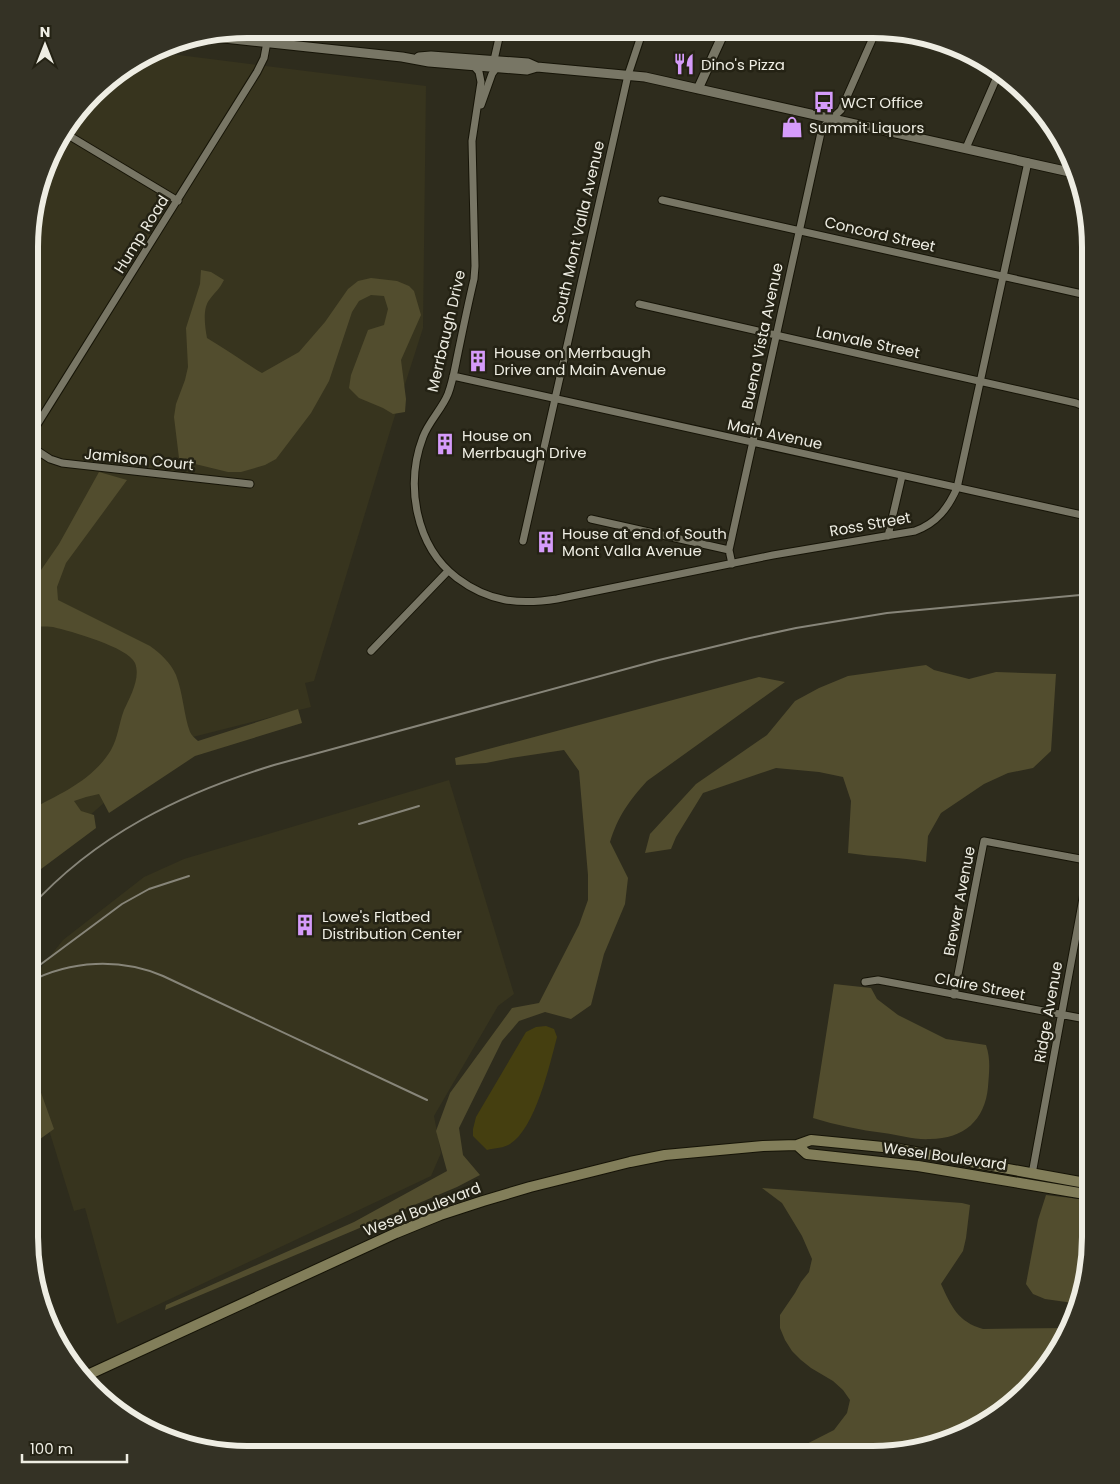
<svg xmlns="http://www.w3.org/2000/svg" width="1120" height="1484" font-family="Poppins,sans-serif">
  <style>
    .built { fill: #37341e }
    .green { fill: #524d2e }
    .water { fill: #453f10 }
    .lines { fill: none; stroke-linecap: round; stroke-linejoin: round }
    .minor-casing { stroke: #161407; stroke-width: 9 }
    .tertiary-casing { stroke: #161407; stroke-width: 11 }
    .secondary-casing { stroke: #161407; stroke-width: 12 }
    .minor { stroke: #787665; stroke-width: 7 }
    .tertiary { stroke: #787665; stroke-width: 9 }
    .secondary { stroke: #827e5a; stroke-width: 10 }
    .rail { stroke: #878579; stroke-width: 2 }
    .labels { text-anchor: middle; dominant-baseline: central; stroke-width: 5; stroke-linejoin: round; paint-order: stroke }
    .poi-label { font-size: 15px; fill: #eeede3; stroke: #242214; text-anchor: start }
    .street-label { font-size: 15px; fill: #eeede3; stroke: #242214 }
    .rim { fill: none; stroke: #eeede3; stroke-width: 6 }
  </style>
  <rect width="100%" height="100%" fill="#2e2c1d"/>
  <path class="built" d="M155,52l271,34 -3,242 -32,100 -77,253 -9,2 6,24 -138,35 -144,127 2,-651 27,-80 45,-55z
    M449,780l65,214 -16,12 -64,110 7,37 -10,23 -314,148 -32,-116 -11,3 -45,-146v-82l34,-43 81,-63 40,-18z"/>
  <path class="green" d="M201,270l10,2 13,8c-5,10 -8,11 -14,19 -8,9 -5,28 -3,39 19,11 36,24 55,35l37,-21 26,-30 23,-33 10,-8 13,-3 26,3 12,5 5,5 7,24 -20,45 5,39 -1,13 -12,2 -10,-6 -24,-10 -10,-10 2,-13 17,-45 16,-5 4,-16 -4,-13 -13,-1 -12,6 -7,11 -23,69 -18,32 -35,46 -11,6 -24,7h-13l-37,-9 -12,-5 -5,-41 2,-13 9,-24 3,-13 -2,-39 14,-44z
    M99,472l28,8 -61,83 -9,24 1,13 92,46c11,8 20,16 26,29 7,18 8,41 14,57 2,4 5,6 8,9l100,-32 4,14 -107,33 -86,57 -10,-19 -13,3 -12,4 7,10 13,4 2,13 -67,50 1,-68c30,-16 63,-30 81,-60 7,-12 8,-27 13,-40 6,-13 17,-32 11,-47 -7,-16 -65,-32 -82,-36 -8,-1 -16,0 -23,-1v-40l29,-42z
    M926,665l8,5 35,9 27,-7 60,2 -5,77 -18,17 -25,5 -24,11 -43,29 -13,23 -2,26c-26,-5 -52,-5 -78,-9l3,-52 -8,-24 -24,-5 -43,-4 -73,25 -27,44 -5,12 -26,4 5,-19 46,-50 71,-49 28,-34 24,-13 29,-12z
    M759,677l26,5 -138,99c-18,20 -29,35 -37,61l18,36 -3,26 -21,50 -13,51 -20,14 -26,-7 -26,9 -17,20 -43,87 4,27 17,20 -23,12 -292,123 1,-5 188,-83 93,-51 -11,-40 14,-38 62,-85 27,-5 40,-78 9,-25v-25l-9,-104 -15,-21 -53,8 -25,5 -30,2 -1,-7z
    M834,984l37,4 6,11 21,16 48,24 40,6c5,15 3,27 2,42 -3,33 -24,52 -58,52 -15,1 -31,-4 -46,-6 -24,-3 -48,-8 -71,-15z
    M29,1059l25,70 -25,18z
    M762,1188l200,15 8,2 -4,33 -3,13 -22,33c10,22 17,38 42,45l87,-1 -16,31 -40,44 -58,25 -38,11 -34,14 -10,2h-89l49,-25 13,-17 3,-13 -7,-10 -10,-9 -22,-13 -10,-8 -9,-9 -7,-11 -5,-12v-13l15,-22 6,-11 8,-10 3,-13 -10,-23 -20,-33z
    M1046,1195l34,4 2,25 9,11v17l-11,52 -35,-5 -12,-5 -7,-10 12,-64z"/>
  <path class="water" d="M546,1026l8,3 3,8c-7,27 -22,92 -47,107 -6,4 -15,4 -23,6l-14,-14v-7l3,-12 50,-85 10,-5z"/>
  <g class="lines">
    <g class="minor-casing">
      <path id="minor" d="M494,60l7,-31
        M474,66l5,6 2,10 -9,59 3,125 -1,13c-6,25 -11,50 -16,74 -3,14 -5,28 -10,41 -6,15 -19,27 -25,43 -18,47 -8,109 34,141 32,24 62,27 100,21l216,-44 142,-24c22,-8 33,-23 42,-43l71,-326
        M481,105l11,-31 5,-7
        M63,132l115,69
        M966,148l34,-78
        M662,200l429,96
        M639,304l437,99 15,6
        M453,376l638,141
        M30,436l227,-364 7,-14 3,-16
        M30,446l20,13 12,4 188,21
        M591,519l138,31
        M888,536l14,-60
        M523,541l105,-466 15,-45
        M732,564l-3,-14 93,-422 19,-18 35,-79
        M371,651l77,-80
        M865,982l13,-2 213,40
        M954,995l30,-154 107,20
        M1032,1174l59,-319"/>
    </g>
    <g class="tertiary-casing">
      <path id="tertiary" d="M205,36l197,21 27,5 98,8 10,-3 108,10 429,96
        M419,57l12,-1 97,7 9,4
        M698,89l27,-59"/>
    </g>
    <g class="secondary-casing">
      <path id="secondary" d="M797,1145l10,9 111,12 173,29
        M81,1378l315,-145 44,-18 43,-14 47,-14 100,-25 35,-7 98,-9 34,-1 14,-5 82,8 198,36"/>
    </g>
    <use href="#minor" class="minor"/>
    <use href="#tertiary" class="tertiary"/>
    <use href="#secondary" class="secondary"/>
    <path class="rail" d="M359,824l60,-18
      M29,909c66,-74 153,-116 245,-144l385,-105 91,-22 46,-10 91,-15 204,-19
      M29,973l93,-69 27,-15 40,-13
      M29,982c42,-22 91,-24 134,-6l264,124"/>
  </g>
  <defs>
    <g id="restaurant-bare" transform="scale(1.725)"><path d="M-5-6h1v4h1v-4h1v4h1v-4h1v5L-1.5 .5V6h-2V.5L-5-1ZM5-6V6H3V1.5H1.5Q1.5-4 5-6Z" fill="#d59bfa" stroke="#242214" stroke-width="2.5" paint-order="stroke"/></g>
    <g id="bus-bare" transform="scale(1.725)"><path d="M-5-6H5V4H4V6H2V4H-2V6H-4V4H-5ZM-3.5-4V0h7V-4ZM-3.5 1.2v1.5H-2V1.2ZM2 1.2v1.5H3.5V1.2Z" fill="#d59bfa" stroke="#242214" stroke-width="2.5" paint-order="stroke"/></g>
    <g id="shop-bare" transform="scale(1.725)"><path d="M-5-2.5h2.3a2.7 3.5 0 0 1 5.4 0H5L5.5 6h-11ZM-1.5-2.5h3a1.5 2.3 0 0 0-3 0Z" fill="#d59bfa" stroke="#242214" stroke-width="2.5" paint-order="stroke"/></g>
    <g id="building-bare" transform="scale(1.725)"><path d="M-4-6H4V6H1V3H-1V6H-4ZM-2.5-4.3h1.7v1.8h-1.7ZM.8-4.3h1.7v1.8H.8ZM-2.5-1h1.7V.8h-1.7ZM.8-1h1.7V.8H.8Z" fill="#d59bfa" stroke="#242214" stroke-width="2.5" paint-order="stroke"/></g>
  </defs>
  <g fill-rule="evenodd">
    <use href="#restaurant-bare" x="684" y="64"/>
    <use href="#bus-bare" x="824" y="102"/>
    <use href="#shop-bare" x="792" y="127"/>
    <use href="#building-bare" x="478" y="361"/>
    <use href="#building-bare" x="445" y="444"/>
    <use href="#building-bare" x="546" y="542"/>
    <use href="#building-bare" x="305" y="925"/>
  </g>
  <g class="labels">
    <g class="poi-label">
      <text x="701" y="64">Dino's Pizza</text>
      <text x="841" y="102">WCT Office</text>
      <text x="809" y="127">Summit Liquors</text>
      <text x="494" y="352">House on Merrbaugh<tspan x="494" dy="17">Drive and Main Avenue</tspan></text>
      <text x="462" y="435">House on<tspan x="462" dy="17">Merrbaugh Drive</tspan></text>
      <text x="562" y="533">House at end of South<tspan x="562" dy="17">Mont Valla Avenue</tspan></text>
      <text x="322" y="916">Lowe's Flatbed<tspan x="322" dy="17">Distribution Center</tspan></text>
    </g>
    <g class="street-label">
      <text transform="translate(578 232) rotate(-77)">South Mont Valla Avenue</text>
      <text transform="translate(141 234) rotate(-58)">Hump Road</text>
      <text transform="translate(880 234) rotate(13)">Concord Street</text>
      <text transform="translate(446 331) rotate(-77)">Merrbaugh Drive</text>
      <text transform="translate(762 336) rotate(-78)">Buena Vista Avenue</text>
      <text transform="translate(868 342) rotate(12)">Lanvale Street</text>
      <text transform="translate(775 434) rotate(12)">Main Avenue</text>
      <text transform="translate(139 459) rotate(6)">Jamison Court</text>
      <text transform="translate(870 524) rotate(-10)">Ross Street</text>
      <text transform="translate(959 901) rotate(-79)">Brewer Avenue</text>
      <text transform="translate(980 986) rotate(11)">Claire Street</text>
      <text transform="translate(1048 1012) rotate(-80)">Ridge Avenue</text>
      <text transform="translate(945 1156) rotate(8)">Wesel Boulevard</text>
      <text transform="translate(422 1209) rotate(-21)">Wesel Boulevard</text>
    </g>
  </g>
  <path d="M0 0H1120V1484H0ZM247 38H873A209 209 0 0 1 1082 247V1237A209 209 0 0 1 873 1446H247A209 209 0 0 1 38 1237V247A209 209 0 0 1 247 38Z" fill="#343225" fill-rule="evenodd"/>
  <path class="rim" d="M247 38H873A209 209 0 0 1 1082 247V1237A209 209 0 0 1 873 1446H247A209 209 0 0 1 38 1237V247A209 209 0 0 1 247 38Z"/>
  <g transform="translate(45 45)" stroke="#242214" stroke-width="4" paint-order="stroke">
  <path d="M0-4L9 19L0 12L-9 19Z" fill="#eeede3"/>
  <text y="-8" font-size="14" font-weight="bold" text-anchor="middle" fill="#eeede3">N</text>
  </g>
  <path d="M22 1454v8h105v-8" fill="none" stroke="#eeede3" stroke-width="2.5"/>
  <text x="30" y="1454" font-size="15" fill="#eeede3" stroke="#242214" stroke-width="4" paint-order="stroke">100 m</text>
</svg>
